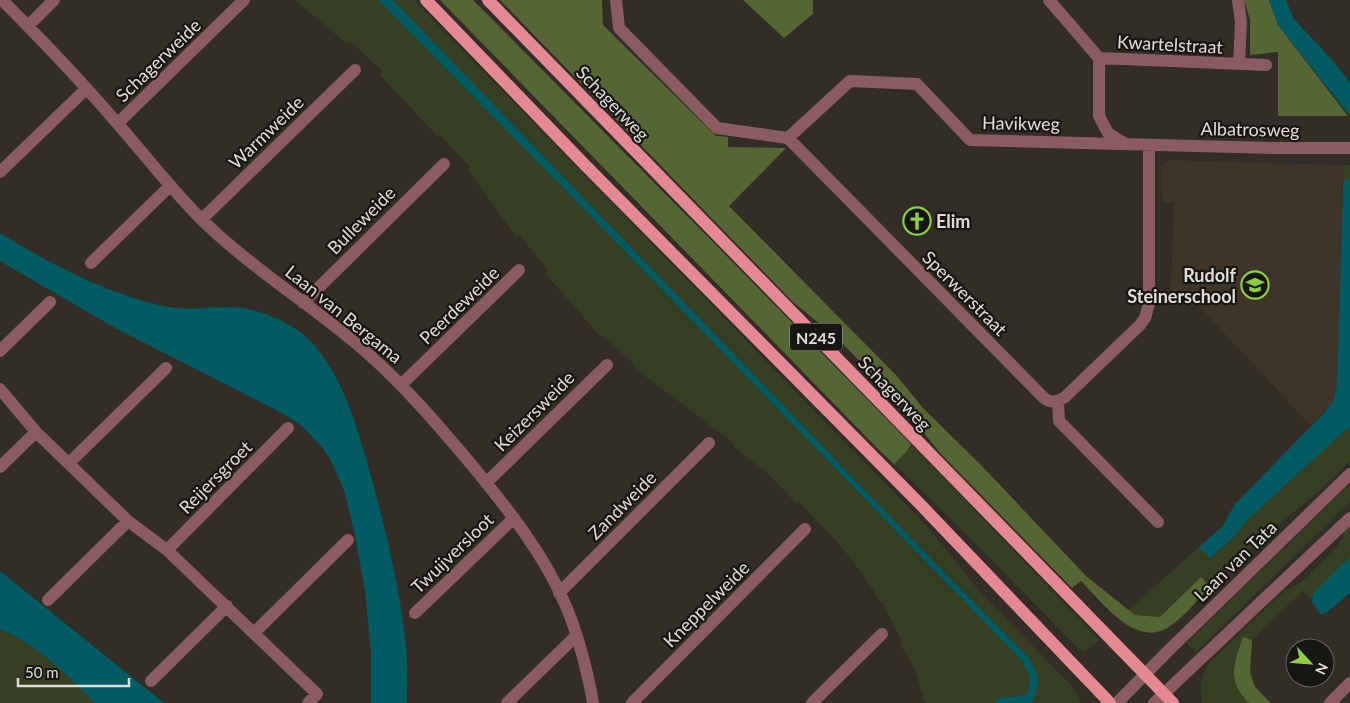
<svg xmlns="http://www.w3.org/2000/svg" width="1350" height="703" font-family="Lato,sans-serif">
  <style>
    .built { fill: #3e3528 }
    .green { fill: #363f22 }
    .forest { fill: #566534 }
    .water { fill: #005c62 }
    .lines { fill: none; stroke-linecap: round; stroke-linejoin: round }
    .minor { stroke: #8a5c62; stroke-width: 12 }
    .major { stroke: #e48894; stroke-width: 12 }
    .labels { text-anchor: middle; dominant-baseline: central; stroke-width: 4.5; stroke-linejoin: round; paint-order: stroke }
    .shield { fill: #181612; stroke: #a4a19d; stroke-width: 1 }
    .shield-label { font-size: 16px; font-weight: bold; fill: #e0ddd8 }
    .street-label { font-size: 18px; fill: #e0ddd8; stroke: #181612 }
    .poi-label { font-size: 18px; font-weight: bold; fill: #e0ddd8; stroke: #181612; text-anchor: start }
  </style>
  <rect width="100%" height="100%" fill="#322d26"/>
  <path class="built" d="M1169,160l174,5 -6,220 -4,16 -22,25 -113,-121 -28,1 4,-103 -12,-1 -1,-35z"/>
  <path class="green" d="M295,0h83l201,204 443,457 8,15 -2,17 -4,3 -26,2 -4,5h-69l-10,-33 -15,-26 2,-2 -20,-40h-2c-21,-39 -51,-69 -82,-101l-2,2 -30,-31 -32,-25 1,-3 -102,-77 1,-3 -32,-29h-3l-54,-62 3,-3 -29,-35 -3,2 -48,-67 2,-3 -30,-32 -3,1 -57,-61 3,-3 -32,-30 -5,1z
    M393,0h21l514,527 52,65 89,91 9,12 2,8h-48c7,-17 7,-30 -4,-46l-93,-94z
    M1343,165h7v14l-5,1 -2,6z
    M1350,426v35l-32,31 -56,46 -52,49 -9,-10 -41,40 -25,-2 -7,-5 71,-63 12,11 23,-21 12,-16z
    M911,444l189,196 -17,13 -137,-139 -52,-50 13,-13z
    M1350,484v18l-154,150 -10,-9z
    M1350,525v32l-37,36 -2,6 -8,-8 -51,49 -9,-3c-9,26 -17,44 6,66h-47c-2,-16 -2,-26 7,-40l76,-73 14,-6 38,-37 8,-16z
    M0,629c39,18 65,43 95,74h-95z"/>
  <path class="forest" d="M440,0h33l244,246 194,198 -4,7 -13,13 -13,-12z
    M500,0h102l1,25 113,111 12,1v10l58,1 -57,58 167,169 27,33 58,57 105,111 49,39 25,2 41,-40 9,10c-13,13 -26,30 -41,40 -33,22 -68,-26 -88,-46l-9,7 -132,-135 -45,-56 -57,-58 -45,-37z
    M743,0h70v14l-29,24z
    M1244,0h25l9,25 70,91h-70v-64l-28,3v-35z
    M1243,637l9,3 -2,32 5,15 16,16h-22c-23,-21 -15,-40 -6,-66z"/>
  <path class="water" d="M378,0h15l542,563 93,94c12,18 12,26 4,46h-38l4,-5 26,-2 4,-3 2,-17 -8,-15 -443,-457z
    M1269,0h17l8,19 39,42 17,22v33l-72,-91z
    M1350,179v247l-104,95 -12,16 -24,21 -11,-11 23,-20 13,-23 90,-92 8,-11 4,-16 6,-199 2,-6z
    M0,233c48,30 120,68 177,75 24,3 51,-5 75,2 23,6 47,17 62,35 31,36 44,85 57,131 15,55 29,113 35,170 2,19 1,38 1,57h-36v-49l-6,-64 -11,-59 -10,-41 -14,-31 -9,-13 -18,-19 -19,-13 -167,-85 -117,-68z
    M1350,557v36l-24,20 -6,1 -8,-12 1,-9z
    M0,571l164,132h-69c-29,-29 -57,-58 -95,-74z"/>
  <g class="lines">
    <path class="minor" d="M2,0c40,40 79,81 115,123 28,32 54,66 84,96 50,49 111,86 164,132 39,34 73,74 106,113 35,43 72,88 94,140 12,27 23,69 28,99
      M616,0l3,28 98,100 71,10 62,-57 67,3 53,56 303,8h77
      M1049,0l50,58v58l9,17 16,10
      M1238,0l3,22 -2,42
      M28,26l26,-26
      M1099,58l167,7
      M118,123l126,-123
      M788,138l255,259c7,7 14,5 22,0l75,-72 5,-7 4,-14v-159
      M0,172l86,-83
      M202,219l153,-149
      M91,263l79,-77
      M303,303l141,-139
      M0,351l50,-49
      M401,385l118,-115
      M0,389l36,43 92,89 39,29 150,144 -9,9
      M1058,401l1,20 99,101
      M69,463l97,-95
      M0,467l36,-35
      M486,483l121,-118
      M167,550l121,-122
      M559,593l150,-150
      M48,600l80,-79
      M415,613l99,-95
      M254,633l94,-93
      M151,681l76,-75
      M507,703l69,-67
      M632,703l173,-174
      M812,703l70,-69
      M1117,703l49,-50 184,-179
      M1154,703l196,-185
      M1330,703l20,-20"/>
    <path class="major" d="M426,0l160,166 332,336 192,201
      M488,0l685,703"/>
  </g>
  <defs>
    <g id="church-ring" transform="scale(1.4375)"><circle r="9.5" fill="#181612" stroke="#8ece43" stroke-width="1.5"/><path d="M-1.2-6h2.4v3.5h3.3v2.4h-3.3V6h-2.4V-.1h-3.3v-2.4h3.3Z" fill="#8ece43"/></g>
    <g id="school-ring" transform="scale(1.4375)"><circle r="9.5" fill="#181612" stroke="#8ece43" stroke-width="1.5"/><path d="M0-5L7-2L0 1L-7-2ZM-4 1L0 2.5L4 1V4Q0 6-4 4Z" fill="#8ece43"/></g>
  </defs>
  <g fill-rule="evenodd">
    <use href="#church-ring" x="917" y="221"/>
    <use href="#school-ring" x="1255" y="285"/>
  </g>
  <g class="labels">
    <rect class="shield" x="790" y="323.5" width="52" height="27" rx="4"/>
    <g class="shield-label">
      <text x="816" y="337">N245</text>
    </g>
    <g class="street-label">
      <text transform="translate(1170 44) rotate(3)">Kwartelstraat</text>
      <text transform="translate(158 60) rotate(-44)">Schagerweide</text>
      <text transform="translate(613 103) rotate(46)">Schagerweg</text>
      <text transform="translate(1021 123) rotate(1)">Havikweg</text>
      <text transform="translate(1250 129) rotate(1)">Albatrosweg</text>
      <text transform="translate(266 132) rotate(-44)">Warmweide</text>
      <text transform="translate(361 220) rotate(-45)">Bulleweide</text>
      <text transform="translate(965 293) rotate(45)">Sperwerstraat</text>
      <text transform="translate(459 305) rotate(-44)">Peerdeweide</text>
      <text transform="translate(344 314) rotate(39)">Laan van Bergama</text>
      <text transform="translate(895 393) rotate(46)">Schagerweg</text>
      <text transform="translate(534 411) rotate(-45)">Keizersweide</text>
      <text transform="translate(215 477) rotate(-45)">Reijersgroet</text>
      <text transform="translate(622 505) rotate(-45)">Zandweide</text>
      <text transform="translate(452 553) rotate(-44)">Twuijversloot</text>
      <text transform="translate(1235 561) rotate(-44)">Laan van Tata</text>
      <text transform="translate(706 604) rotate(-45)">Kneppelweide</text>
    </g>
    <g class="poi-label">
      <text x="936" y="221">Elim</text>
      <text x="1236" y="275" text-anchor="end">Rudolf<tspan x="1236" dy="21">Steinerschool</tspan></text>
    </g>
  </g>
  <g transform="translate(1310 663) rotate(116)"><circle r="24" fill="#181612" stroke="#686661"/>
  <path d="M0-4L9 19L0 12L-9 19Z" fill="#8ece43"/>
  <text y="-8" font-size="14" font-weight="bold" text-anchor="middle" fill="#e0ddd8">N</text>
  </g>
  <path d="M18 678v8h111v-8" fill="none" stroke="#e0ddd8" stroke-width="2.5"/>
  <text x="25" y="678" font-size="15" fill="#e0ddd8" stroke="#181612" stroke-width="4" paint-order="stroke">50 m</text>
</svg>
